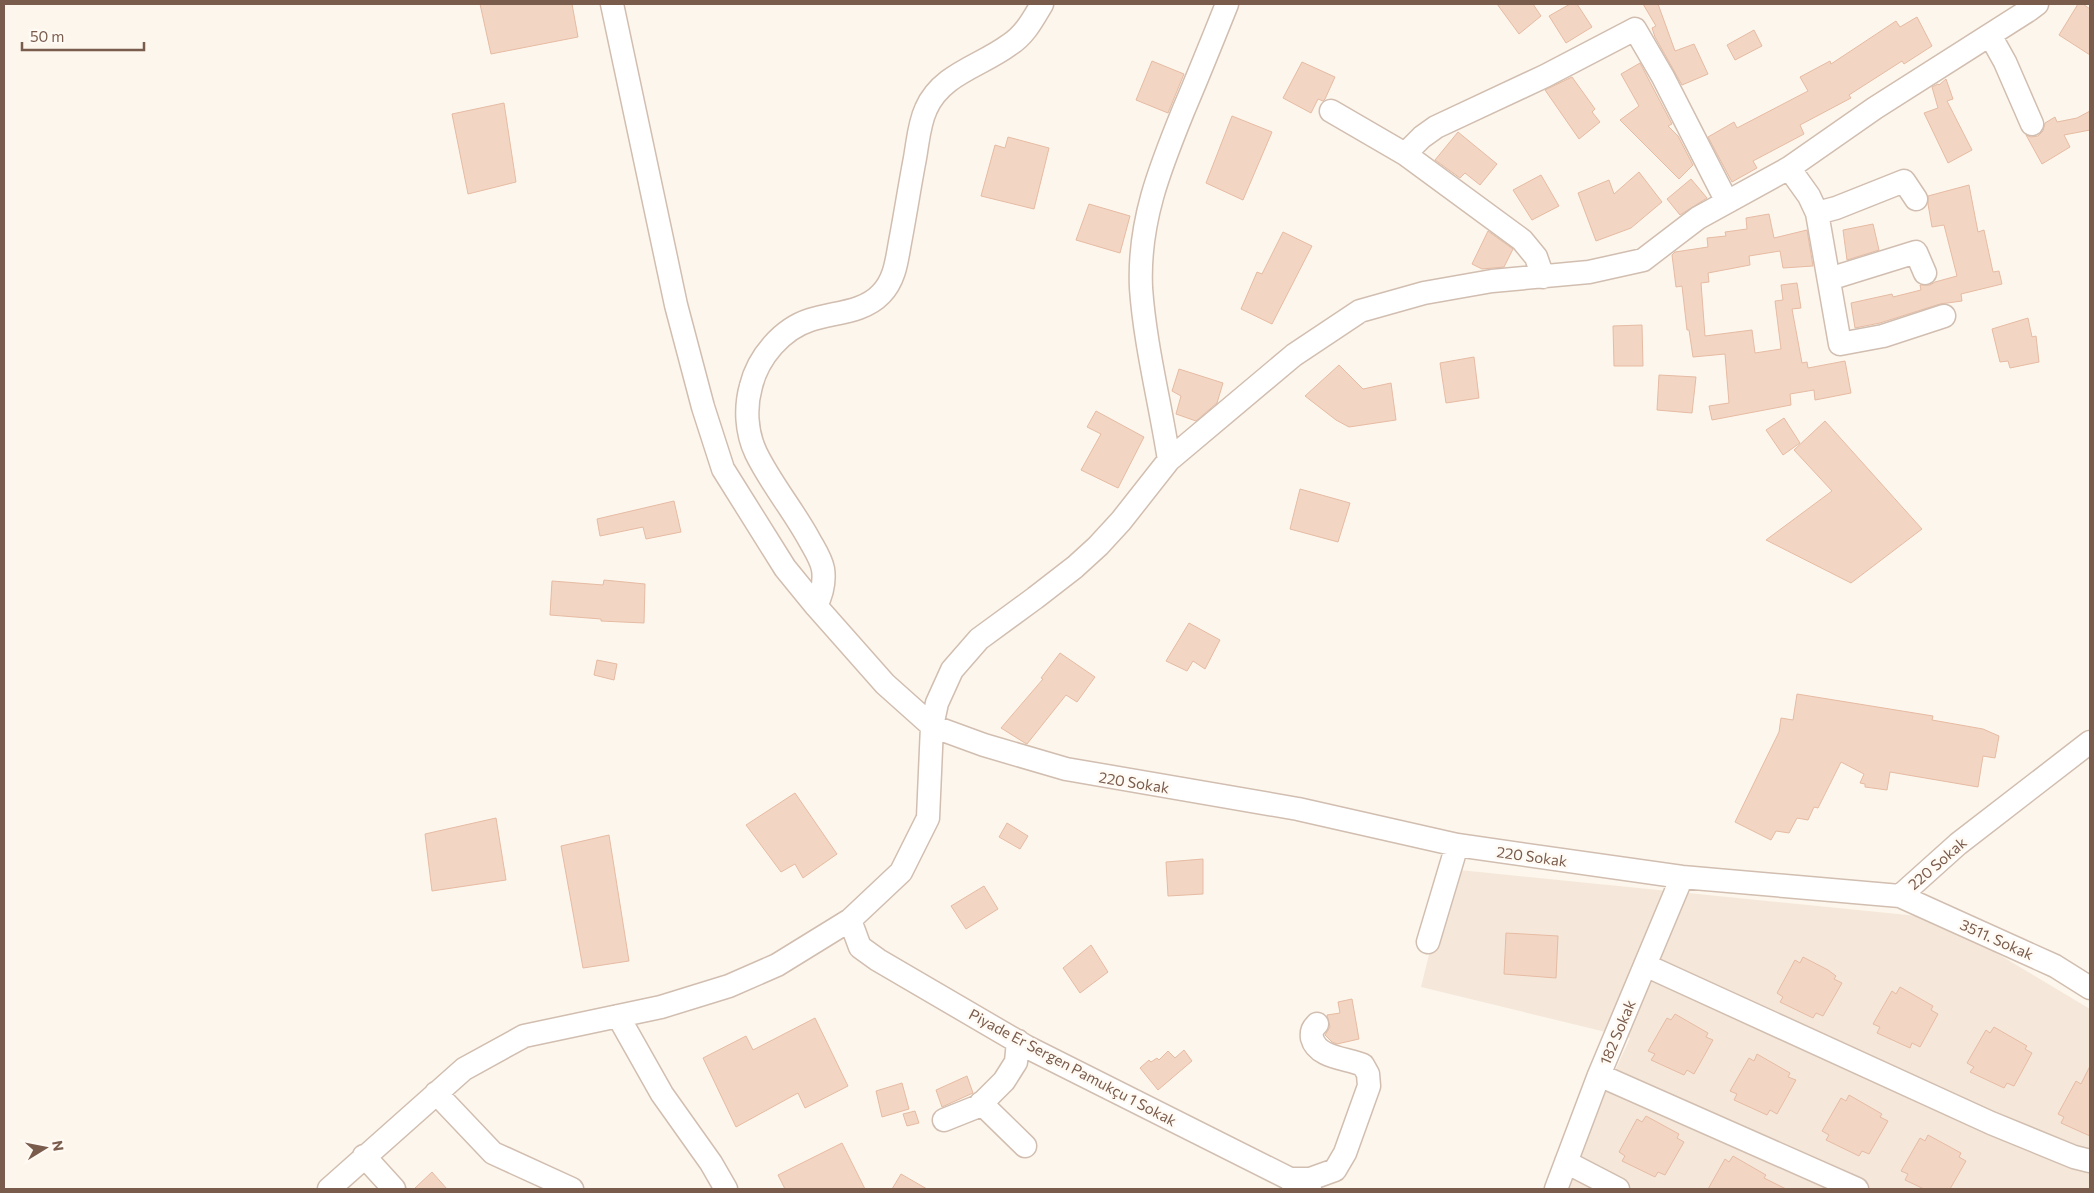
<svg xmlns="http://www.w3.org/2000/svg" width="2094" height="1193" font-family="Commissioner,sans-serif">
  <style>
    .residential { fill: #f5e8da }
    .building { fill: #f3d5c3; stroke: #e6bba3 }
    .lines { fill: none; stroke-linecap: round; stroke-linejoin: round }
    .minor-casing { stroke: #d1beb0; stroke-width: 25 }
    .minor { stroke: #fff; stroke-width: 22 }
    .labels { text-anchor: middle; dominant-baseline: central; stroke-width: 5; stroke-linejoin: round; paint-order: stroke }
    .street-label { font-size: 15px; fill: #7a5c4d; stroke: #fffaf3 }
  </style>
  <rect width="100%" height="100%" fill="#fdf6ec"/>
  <path class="residential" d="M1450,869l488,49 152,91v180h-529l69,-151 -209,-51z"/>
  <path class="building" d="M480,4h92l6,33 -87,17z
    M1497,4h36l8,12 -22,18z
    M1570,4h7l15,23 -26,16 -17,-27z
    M1643,4h15l17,47 19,-7 14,30 -26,11 -27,-48 -3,-9 4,-2z
    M2078,4h5l7,5v46l-31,-20z
    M1917,17l15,29 -28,18 -2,-3 -53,34 2,3 -51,27 4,9 -51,27 4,7 -25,14 -24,-45 26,-15 3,6 71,-37 -8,-14 30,-16 1,3 65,-43 4,6z
    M1754,30l8,16 -27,14 -8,-15z
    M1152,61l32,13 -16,39 -32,-13z
    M1302,62l33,15 -10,22 -2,2 -5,-2 -7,14 -28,-15z
    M1640,63l32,61 -4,2 10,10 15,29 -14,14 -59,-59 19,-14 -18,-32z
    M1572,77l23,32 -3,3 8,10 -21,17 -34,-49z
    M1946,79l7,20 -6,2 25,49 -24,13 -24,-50 14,-5 -6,-21 6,-3 1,1z
    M504,103l12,79 -48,12 -16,-80z
    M2090,111v19l-26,5 6,12 -28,17 -16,-29 5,2 7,-1 5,-5 2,-8 10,-6 2,5 20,-4z
    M1232,116l40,16 -29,68 -37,-17z
    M1458,132l39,32 -17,21 -15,-12 -5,5 -25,-18z
    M1008,137l41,11 -15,61 -53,-13 14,-51 10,3z
    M1639,172l23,30 -31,26 -35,13 -18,-48 31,-13 5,14z
    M1541,175l18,31 -27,14 -19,-30z
    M1691,179l16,19 -27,17 -13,-16z
    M1969,185l9,47 6,-2 9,42 6,-1 3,13 -41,10 1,7 -22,3 -60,19 -25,5 -4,-25 41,-9 1,3 28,-7 -1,-5h10l5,-3 22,-6 -13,-51 -12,2 -4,-23v-8z
    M1089,204l41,12 -10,37 -44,-13z
    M1769,214l5,24 33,-8 6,36 -30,2 -3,-17 -31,5 1,9 -42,8 1,9 -8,1 4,53 47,-6 3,23 26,-4 -6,-48 8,-1 -2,-15 16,-2 4,25 -9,1 10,54 5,-1 1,6 37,-7 6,32 -36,7 -1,-10 -24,4 1,11 -79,15 -3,-14 20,-3 -4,-49 -32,3 -4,-27h-2l-5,-44 -6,1 -4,-32 3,-3 33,-5 -1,-9 19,-2 -1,-4 22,-3 -1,-11z
    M1873,224l6,26 -32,10 -4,-30z
    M1488,231l25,18 -9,18 -22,2 -10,-5z
    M1283,232l29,14 -40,78 -31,-15 16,-37 5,2z
    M2028,318l4,19 4,-1 3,26 -29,6 -2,-7 -8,1 -8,-33z
    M1642,325l1,41h-29l-1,-40z
    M1474,357l5,41 -33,5 -6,-40z
    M1339,365l24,24 28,-6 5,37 -47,7 -13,-7 -31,-24z
    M1179,369l44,14 -6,20 -21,18 -20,-7 5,-18 -9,-5z
    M1659,375l37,2 -4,36 -35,-3z
    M1096,411l48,26 -26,51 -37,-18 20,-36 -14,-7z
    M1784,418l16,25 -17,12 -17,-25z
    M1825,421l97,108 -71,54 -85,-43 66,-49 -38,-41z
    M1300,489l50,14 -12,39 -48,-13z
    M674,501l7,31 -35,7 -3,-12 -43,9 -3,-17z
    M604,580l41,4 -1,39 -43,-2v-2l-51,-4 2,-34 51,4z
    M1189,623l31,17 -15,29 -12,-8 -6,10 -21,-10z
    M1060,653l35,24 -18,25 -11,-7 -39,49 -2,-1 -24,-15 42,-49 -2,-1z
    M597,660l20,4 -3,16 -20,-5z
    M1797,694l136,22 -1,4 51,9 16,7 -4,22 -12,-2 -5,31 -88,-15 -3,18 -22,-3v-3l-5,-1 4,-9 -23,-12 -23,46 -4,-1 -6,13 -11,-2 -8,15 -13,-2 -5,9 -36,-18 44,-90 2,-14 12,2z
    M795,793l42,61 -34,24 -8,-14 -14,8 -35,-47z
    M496,818l10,62 -74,11 -7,-57z
    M1007,823l21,13 -8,13 -21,-12z
    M609,835l20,126 -46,7 -22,-122z
    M1203,859v35l-35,2 -2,-34z
    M984,886l14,23 -32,20 -15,-23z
    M1506,933l52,3 -2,42 -52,-4z
    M1091,945l17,27 -28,21 -17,-25z
    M1803,957l25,13 8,6 -2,3 8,4 -19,33 -7,-3 -3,5 -33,-16 3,-5 -6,-4 18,-33 5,3z
    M1900,987l33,19 -2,4 7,4 -18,33 -8,-4 -2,5 -33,-15 3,-6 -7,-3 19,-33 4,3z
    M1352,999l7,40 -22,5 -5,-2 -7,-7 5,-8 -3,-12 13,-2 -2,-11z
    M1675,1014l33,19 -2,4 7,3 -19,34 -7,-4 -3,5 -33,-15 4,-6 -7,-3 19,-33 4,2z
    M815,1018l33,68 -43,22 -7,-15 -62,34 -33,-69 43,-22 7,14z
    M1994,1027l33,19 -2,3 7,4 -18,33 -7,-3 -3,5 -34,-16 4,-5 -7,-4 19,-33 4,3z
    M1184,1050l8,11 -34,29 -18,-22 9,-8 2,2 6,-4 2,2 9,-9 7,7z
    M1757,1054l33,19 -2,4 8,3 -19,34 -7,-4 -3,5 -33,-15 3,-6 -7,-3 19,-33 5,3z
    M2090,1066v70l-29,-13 3,-6 -6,-3 18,-33 5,3z
    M967,1076l6,17 -31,14 -6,-17z
    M902,1083l7,26 -27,8 -6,-26z
    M1849,1095l33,19 -2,3 8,4 -19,33 -7,-3 -3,5 -33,-16 3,-5 -7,-4 19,-33 5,3z
    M915,1111l4,12 -12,3 -4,-12z
    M1646,1116l33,18 -2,4 7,4 -19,33 -7,-3 -3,5 -33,-16 3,-5 -6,-4 18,-33 5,3z
    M1928,1135l33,18 -2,4 7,4 -16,28h-26l-19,-9 3,-6 -7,-3 19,-33 5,3z
    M842,1143l23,46h-80l-7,-14z
    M1733,1156l33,19 -2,3 22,11h-78l17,-30 4,3z
    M432,1172l15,17h-33z
    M901,1174l26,15h-35z"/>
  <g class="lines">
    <g class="minor-casing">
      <path id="minor" d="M612,4l64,301 27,102 20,62 62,99 31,38 69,78 47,42 52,19 82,24 232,40 159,36 225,32 218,19 155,70 35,22
        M1990,35l15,27 27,62
        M1331,111l74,43 117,86 14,17 7,20
        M1405,154l17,-17 14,-10 109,-51 90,-47 28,48 64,125
        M1789,168l20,28 8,17 23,131 43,-8 61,-20
        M1817,213l19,-5 68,-27 12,18
        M1829,279l87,-27 9,21
        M1169,460l125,-105 66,-44 64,-18 68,-12 97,-9 54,-12 55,-42 91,-50 86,-60 154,-98 8,-6
        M816,606c6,-12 9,-24 7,-37 -2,-10 -8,-19 -13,-28 -16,-30 -39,-57 -54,-88 -10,-21 -11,-46 -5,-67 7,-29 31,-57 59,-66 24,-8 53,-7 71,-26 15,-15 16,-37 20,-57 5,-27 9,-53 14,-79 3,-17 4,-34 11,-49 15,-35 55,-43 83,-64 16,-10 24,-26 33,-41
        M1900,896l58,-52 132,-102
        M850,920l10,27 18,13 149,87 283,142
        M1428,942l29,-97
        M1645,965l346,158 83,34 16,4
        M618,1016l44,78 49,69 15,26
        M1599,1075l258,114
        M436,1093l57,60 79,36
        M981,1103l44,43
        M944,1120l35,-14 25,-25 12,-19 2,-21
        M364,1156l30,33
        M1566,1162l52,27
        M1289,1179h21l25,-9 10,-17 24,-67 -1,-12 -5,-9c-16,-7 -46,-7 -51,-27 -1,-7 1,-10 5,-14
        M329,1189l135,-120 60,-33 137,-29 68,-21 48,-21 73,-45 51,-48 27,-54 4,-92 5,-23 15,-33 27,-31 56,-41 40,-31 23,-21 23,-25 48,-61c-9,-58 -24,-115 -28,-172 -3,-66 19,-120 43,-179 15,-35 29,-70 43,-105
        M1556,1189l43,-114 83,-198"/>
    </g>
    <use href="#minor" class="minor"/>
  </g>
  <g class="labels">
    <g class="street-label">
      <text transform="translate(1134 782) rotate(9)">220 Sokak</text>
      <text transform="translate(1532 856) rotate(8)">220 Sokak</text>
      <text transform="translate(1937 863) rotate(-41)">220 Sokak</text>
      <text transform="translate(1997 939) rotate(24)">3511. Sokak</text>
      <text transform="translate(1617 1032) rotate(-67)">182 Sokak</text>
      <text transform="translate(1073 1067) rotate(28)">Piyade Er Sergen Pamukçu 1 Sokak</text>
    </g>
  </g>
  <rect width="2094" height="1193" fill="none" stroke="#7a5c4d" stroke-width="10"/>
  <g transform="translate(45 1148) rotate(80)" stroke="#fffaf3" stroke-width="4" paint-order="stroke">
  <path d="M0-4L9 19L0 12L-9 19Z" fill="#7a5c4d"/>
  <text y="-8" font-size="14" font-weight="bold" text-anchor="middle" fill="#7a5c4d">N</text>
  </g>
  <path d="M22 42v8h122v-8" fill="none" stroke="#7a5c4d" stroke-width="2.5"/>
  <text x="30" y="42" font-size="15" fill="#7a5c4d" stroke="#fffaf3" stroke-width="4" paint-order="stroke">50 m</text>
</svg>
